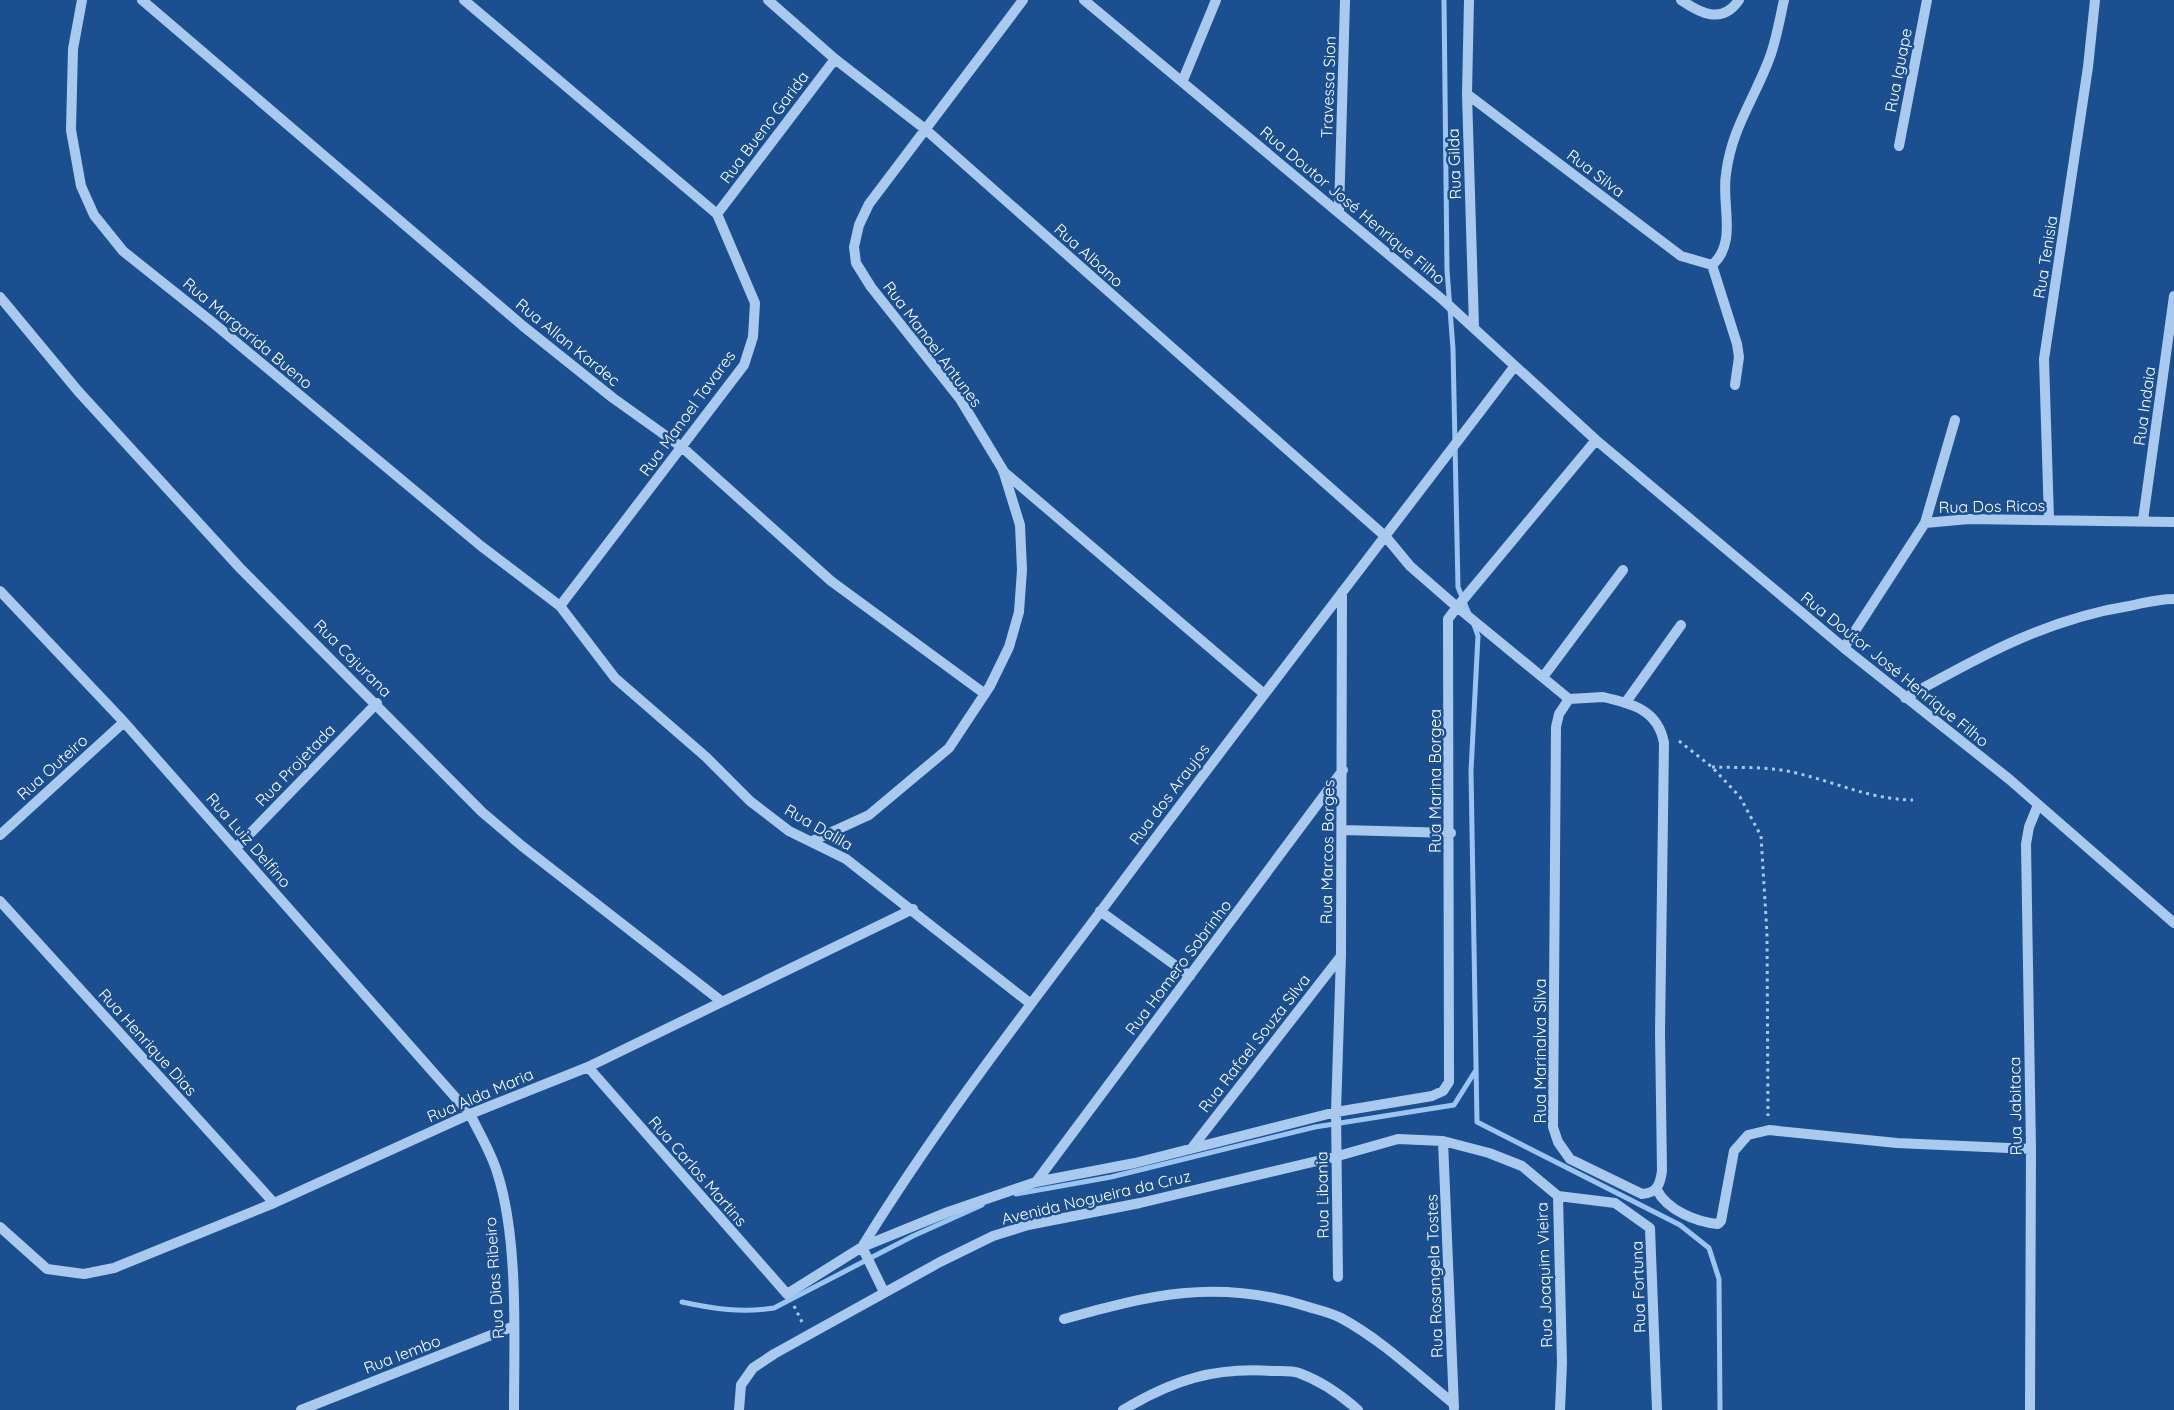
<svg xmlns="http://www.w3.org/2000/svg" width="2174" height="1410" font-family="Quicksand,sans-serif">
  <style>
    .lines { fill: none; stroke-linecap: round; stroke-linejoin: round }
    .stream { stroke: #9cc4f0; stroke-width: 5 }
    .path { stroke: #a9c9ee; stroke-width: 3; stroke-dasharray: 3 4.5; stroke-linecap: butt }
    .minor { stroke: #a9c9ee; stroke-width: 10 }
    .labels { text-anchor: middle; dominant-baseline: central; stroke-width: 5; stroke-linejoin: round; paint-order: stroke }
    .street-label { font-size: 16px; fill: #fff; stroke: #1b4f8f }
  </style>
  <rect width="100%" height="100%" fill="#1b4f8f"/>
  <g class="lines">
    <path class="stream" d="M1444,0l3,270 6,79 5,238 11,27
      M1473,622l5,14 -7,135 6,351 203,103 29,23 10,31 1,131
      M1016,1194l95,-17 204,-50 139,-22 22,-35
      M682,1302c32,7 60,11 92,6l139,-72 69,-31"/>
    <path class="path" d="M1679,741l33,26 28,30 21,39 6,98 1,182
      M1712,767c27,1 57,-1 84,6 43,10 72,26 117,27
      M794,1306l8,16"/>
    <path class="minor" d="M82,0l-9,49 -2,81 10,56 13,29 29,36 89,71 269,224 79,60 55,72 91,79 44,44 39,30 57,28 185,145
      M142,0l381,326 90,72 70,50 148,133 154,113
      M464,0l253,214 38,89 -2,34 -9,28 -184,241
      M1084,0l359,300 153,140 248,208 165,131 165,144
      M1469,0l-2,94 7,233
      M1681,0c19,13 41,25 58,0
      M1183,80l33,-80
      M1467,94l214,162 31,9
      M1899,146l28,-146
      M1339,212l6,-212
      M717,214l118,-155
      M1712,265c26,-22 9,-61 14,-91 6,-48 30,-77 45,-120 6,-18 9,-36 13,-54
      M1712,265l25,79 2,13 -4,28
      M0,297l78,94 162,177 242,244 40,34 199,155
      M1003,471l260,222
      M2049,519l-5,-160 44,-292 7,-67
      M2143,520l31,-224
      M1925,523l30,-103
      M0,591l124,131 346,392c9,19 21,38 27,58 22,67 17,167 17,238
      M1844,648l81,-125 44,-4 205,3
      M1543,677l80,-107
      M1603,697c30,7 55,13 61,46l-4,290 2,138c-2,14 -5,22 -20,23l-72,-35 -12,-17 -5,-15 3,-400 3,-13 10,-15z
      M1905,698c72,-40 141,-79 224,-92 14,-3 30,-7 45,-7
      M1569,699l-112,-92 139,-167
      M1626,702l55,-77
      M1343,830l108,3
      M0,835l124,-113
      M812,841l57,-26 80,-67 41,-62 19,-39 10,-35 3,-42 -2,-45 -17,-55 -43,-71 -89,-112 -15,-24 -2,-16 5,-22 10,-21 154,-204
      M236,848l141,-145
      M0,901l274,302
      M1100,911l90,65
      M588,1067l199,227 75,-47 86,-35 88,-30 99,-19 201,-51 96,-16 11,-5 6,-9 -1,-463 9,-12 -47,-41 -24,-29 -461,-408 -90,-70 -67,-59
      M1443,1141l11,267
      M1191,1149l150,-193
      M1036,1182l307,-412
      M1657,1190c10,20 39,32 61,34l3,-3 13,-70 14,-16 21,-5 128,13 134,6
      M1558,1196l57,7 35,25 7,182
      M0,1227l47,42 37,5 30,-6 160,-65 196,-89 118,-47 325,-158
      M1338,1277l-2,-165 5,-157 1,-363
      M884,1292l-22,-45c72,-117 156,-226 239,-336 136,-183 275,-362 413,-544
      M1064,1319c85,-24 151,-40 238,-14 12,4 28,7 39,13 41,22 77,57 113,86
      M301,1410l213,-84
      M739,1410l2,-25 12,-17 21,-14 166,-92 53,-26 35,-11 112,-22 198,-47 60,-17 45,2 46,12 33,13 36,30 4,167 -2,47
      M1123,1410c50,-30 91,-43 149,-39 8,0 19,-1 27,2 22,8 42,22 59,37
      M2030,1410l1,-261 -5,-305 3,-17 9,-22"/>
  </g>
  <g class="labels">
    <g class="street-label">
      <text transform="translate(1898 70) rotate(-79)">Rua Iguape</text>
      <text transform="translate(1328 87) rotate(-88)">Travessa Sion</text>
      <text transform="translate(764 127) rotate(-53)">Rua Bueno Garida</text>
      <text transform="translate(1454 164) rotate(-92)">Rua Gilda</text>
      <text transform="translate(1596 173) rotate(37)">Rua Silva</text>
      <text transform="translate(1353 205) rotate(40)">Rua Doutor José Henrique Filho</text>
      <text transform="translate(1089 255) rotate(42)">Rua Albano</text>
      <text transform="translate(2045 257) rotate(-81)">Rua Tenisia</text>
      <text transform="translate(248 333) rotate(40)">Rua Margarida Bueno</text>
      <text transform="translate(568 342) rotate(39)">Rua Allan Kardec</text>
      <text transform="translate(933 344) rotate(53)">Rua Manoel Antunes</text>
      <text transform="translate(2144 406) rotate(-82)">Rua Indaia</text>
      <text transform="translate(687 413) rotate(-54)">Rua Manoel Tavares</text>
      <text transform="translate(1992 506) rotate(-1)">Rua Dos Ricos</text>
      <text transform="translate(353 658) rotate(45)">Rua Cajurana</text>
      <text transform="translate(1895 669) rotate(39)">Rua Doutor José Henrique Filho</text>
      <text transform="translate(295 765) rotate(-46)">Rua Projetada</text>
      <text transform="translate(52 767) rotate(-42)">Rua Outeiro</text>
      <text transform="translate(1435 781) rotate(-90)">Rua Marina Borgea</text>
      <text transform="translate(1169 794) rotate(-53)">Rua dos Araujos</text>
      <text transform="translate(819 827) rotate(30)">Rua Dalila</text>
      <text transform="translate(249 840) rotate(49)">Rua Luiz Delfino</text>
      <text transform="translate(1327 852) rotate(-89)">Rua Marcos Borges</text>
      <text transform="translate(1178 967) rotate(-53)">Rua Homero Sobrinho</text>
      <text transform="translate(148 1042) rotate(48)">Rua Henrique Dias</text>
      <text transform="translate(1254 1043) rotate(-52)">Rua Rafael Souza Silva</text>
      <text transform="translate(1540 1051) rotate(-90)">Rua Marinalva Silva</text>
      <text transform="translate(480 1095) rotate(-23)">Rua Alda Maria</text>
      <text transform="translate(2015 1106) rotate(-91)">Rua Jabitaca</text>
      <text transform="translate(698 1171) rotate(49)">Rua Carlos Martins</text>
      <text transform="translate(1322 1195) rotate(-91)">Rua Libania</text>
      <text transform="translate(1096 1197) rotate(-13)">Avenida Nogueira da Cruz</text>
      <text transform="translate(1544 1275) rotate(-92)">Rua Joaquim Vieira</text>
      <text transform="translate(1434 1276) rotate(-92)">Rua Rosangela Tostes</text>
      <text transform="translate(494 1278) rotate(-94)">Rua Dias Ribeiro</text>
      <text transform="translate(1638 1287) rotate(-92)">Rua Fortuna</text>
      <text transform="translate(402 1354) rotate(-21)">Rua Iembo</text>
    </g>
  </g>
</svg>
